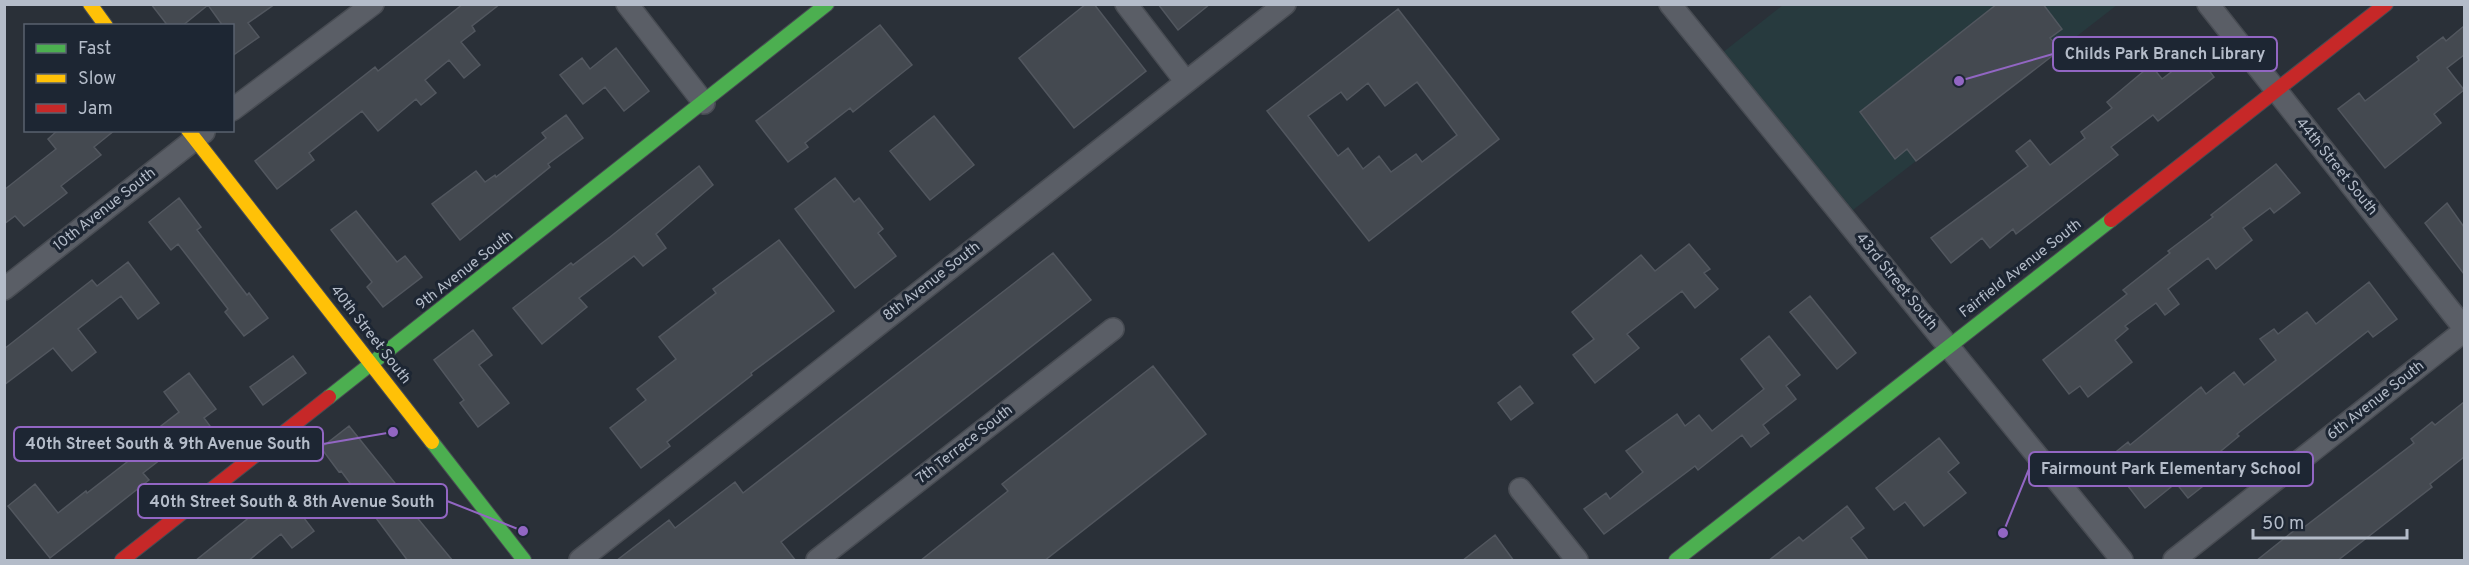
<svg xmlns="http://www.w3.org/2000/svg" width="2469" height="565" font-family="Overpass,sans-serif">
  <style>
    .green { fill: #273a3e }
    .building { fill: #444950; stroke: #52575f; stroke-width: 1.5; fill-rule: evenodd }
    .lines { fill: none; stroke-linecap: round; stroke-linejoin: round }
    .street-casing { stroke: #484c53; stroke-width: 24 }
    .fast-casing { stroke: #484c53; stroke-width: 16 }
    .slow-casing { stroke: #484c53; stroke-width: 16 }
    .jam-casing { stroke: #484c53; stroke-width: 16 }
    .street { stroke: #5a5e66; stroke-width: 21 }
    .fast { stroke: #4caf50; stroke-width: 14 }
    .slow { stroke: #ffc107; stroke-width: 14 }
    .jam { stroke: #c62828; stroke-width: 14 }
    .labels { text-anchor: middle; dominant-baseline: central; stroke-width: 6; stroke-linejoin: round; paint-order: stroke }
    .street-label { font-size: 15px; fill: #b4bcc9; stroke: #1d2633 }
    .leader { fill: none; stroke: #9266c3; stroke-width: 2 }
    .callout-dot { fill: #9266c3; stroke: #1d2633; stroke-width: 2 }
    .callout { fill: #1d2633; stroke: #9266c3; stroke-width: 2 }
    .callout-label { font-size: 16px; text-anchor: middle; font-weight: bold; fill: #b4bcc9 }
  </style>
  <rect width="100%" height="100%" fill="#2a3038"/>
  <path class="green" d="M1783,5h334l-264,205 -131,-157z"/>
  <path class="building" d="M151,4h124l-27,19 11,14 -27,19v-30h-9l-15,-21 -26,21h-14z
    M463,4h37l-28,22 3,5 -14,11 19,23 -16,13 -15,-18 -24,20 11,13 -15,12 -5,-6 -38,32 -16,-20 -53,42 5,7 -37,29 -22,-28 120,-94 3,4z
    M1086,4h8l52,67 -72,57 -55,-70z
    M1158,4h52l-32,26z
    M1997,4h46l19,25 -12,9 10,12 -144,111 -9,-12 -12,10 -35,-47z
    M1398,9l101,130 -130,102 -102,-130zM1417,82l40,53 -35,27 -6,-8 -25,18 -12,-16 -16,13 -15,-21 -10,8 -30,-40 33,-24 6,8 21,-17 17,23z
    M880,25l32,40 -59,47 -3,-4 -45,35 3,4 -20,15 -32,-41z
    M2464,26v29l-17,13 17,22 -30,24 7,9 -56,45 -47,-59 21,-16 6,8 54,-41 -2,-3 26,-20 3,4z
    M616,48l33,43 -25,20 -19,-24 -22,17 -23,-29 22,-17 8,11z
    M2196,53l18,24 -56,44 -5,-6 -42,32 7,8 -102,79 -3,-5 -23,19 -8,-10 -31,25 -20,-25 97,-72 -12,-15 14,-11 20,25 35,-27 -4,-6 31,-24 -5,-6 44,-37 11,14z
    M566,115l17,23 -35,26 2,3 -90,73 -28,-36 44,-33 9,11 10,-7 1,2 50,-39 -4,-5z
    M934,116l40,49 -44,35 -40,-49z
    M58,130h57l-21,17 7,8 -40,31 6,7 -43,33 -9,-10 -11,8v-34l52,-41 -8,-10z
    M2276,164l24,29 -26,20 -4,-5 -27,20 9,12 -36,29 -8,-11 -40,31 11,15 -14,11 -9,-12 -31,23 3,3 -13,11 17,22 -44,35 -8,-11 -11,8 -26,-34 84,-66 -4,-4 47,-37 -2,-2 45,-34 -2,-2z
    M699,166l14,19 -57,49 10,14 -23,18 -9,-10 -55,42 8,9 -45,37 -29,-36 58,-45 2,2 37,-28z
    M835,178l19,24 5,-4 24,31 -5,4 18,23 -41,32 -60,-79z
    M179,198l22,29 -4,3 50,65 2,-2 19,25 -24,18 -19,-24 3,-3 -50,-65 -7,6 -22,-28z
    M2447,203l17,24v47l-39,-51z
    M356,211l41,51 8,-6 17,21 -39,30 -16,-20 5,-5 -41,-52z
    M779,240l55,71 -83,62 1,2 -85,67 3,4 -29,22 -31,-40 36,-28 -9,-11 39,-30 -17,-22 57,-44 -3,-4z
    M1689,244l21,25 -6,4 14,16 -23,19 -13,-17 -55,43 12,14 -44,35 -22,-28 21,-16 -22,-27 69,-57 14,16z
    M1053,253l38,47 -310,242 15,19h-180l53,-41 6,8 60,-46 8,11z
    M128,262l31,41 -21,16 -17,-23 -43,33 18,23 -24,19 -19,-23 -49,37v-36l88,-69 5,6z
    M2369,282l28,37 -24,18 -5,-6 -131,103 2,2 -47,39 10,12 -14,11 -12,-15 -31,25 -38,-49 21,-17 2,3 71,-58 5,7 28,-22 10,13 32,-25 -16,-21 14,-10 4,5 29,-22 9,12z
    M1810,296l46,57 -19,16 -47,-57z
    M473,330l19,25 -13,10 30,38 -31,24 -18,-24 4,-3 -30,-40z
    M1769,336l31,39 -14,11 10,13 -33,26 6,8 -18,14 -9,-12 -44,35 -3,-4 -91,68 -20,-25 22,-16 4,6 33,-27 -17,-21 51,-37 8,12 14,-11 13,16 52,-42 -23,-30z
    M293,356l13,17 -43,32 -13,-18z
    M1153,366l53,68 -162,127h-124l88,-70 -6,-7z
    M189,373l27,36 -12,9 9,12 -13,9 -5,-6 -52,40 6,7 -99,78 -42,-52 27,-22 23,29 28,-22 1,2 58,-45 -5,-6 39,-30 -15,-20z
    M1520,386l13,17 -22,17 -13,-17z
    M2464,402v55l-34,27 2,3 -59,46 -36,28h-81l45,-36 2,3 111,-85 -3,-4 21,-17 3,3z
    M349,426l50,62 -4,3 58,70h-45l-67,-90 -2,1 -18,-24z
    M1939,438l20,25 -11,9 18,21 -42,33 -19,-24 -11,8 -18,-22z
    M281,488l33,43 -22,17 -11,-14 -33,27h-53l66,-53 -2,-3z
    M1847,506l17,22 -13,10 18,23h-101l31,-24 4,4z
    M1495,535l19,26h-52z"/>
  <g class="lines">
    <g class="street-casing">
      <path id="street" d="M627,4l77,99
        M1126,4l60,78
        M1670,4l452,556
        M2208,4l256,324
        M232,110l141,-106
        M4,289l200,-157
        M1520,489l57,71
        M580,560l705,-556
        M817,560l296,-231
        M2174,560l290,-229"/>
    </g>
    <g class="fast-casing">
      <path id="fast" d="M329,397l498,-393
        M432,442l92,118
        M1676,560l435,-340"/>
    </g>
    <g class="slow-casing">
      <path id="slow" d="M90,4l16,22
        M188,130l244,312"/>
    </g>
    <g class="jam-casing">
      <path id="jam" d="M2111,220l275,-216
        M122,560l207,-163"/>
    </g>
    <use href="#street" class="street"/>
    <use href="#fast" class="fast"/>
    <use href="#slow" class="slow"/>
    <use href="#jam" class="jam"/>
  </g>
  <g class="labels">
    <g class="street-label">
      <text transform="translate(2336 167) rotate(51)">44th Street South</text>
      <text transform="translate(105 210) rotate(-38)">10th Avenue South</text>
      <text transform="translate(2021 269) rotate(-38)">Fairfield Avenue South</text>
      <text transform="translate(465 271) rotate(-38)">9th Avenue South</text>
      <text transform="translate(932 282) rotate(-38)">8th Avenue South</text>
      <text transform="translate(1896 282) rotate(51)">43rd Street South</text>
      <text transform="translate(370 335) rotate(52)">40th Street South</text>
      <text transform="translate(2376 401) rotate(-38)">6th Avenue South</text>
      <text transform="translate(965 445) rotate(-38)">7th Terrace South</text>
    </g>
  </g>
  <path class="leader" d="M1959 81L2053 54M393 432L323 444M2003 533L2029 469M523 531L447 501"/>
  <g class="callout-dot">
    <circle cx="1959" cy="81" r="6"/>
    <circle cx="393" cy="432" r="6"/>
    <circle cx="2003" cy="533" r="6"/>
    <circle cx="523" cy="531" r="6"/>
  </g>
  <g class="callout">
    <rect x="2053" y="37" width="224" height="34" rx="6"/>
    <rect x="14" y="427" width="309" height="34" rx="6"/>
    <rect x="2029" y="452" width="284" height="34" rx="6"/>
    <rect x="138" y="484" width="309" height="34" rx="6"/>
  </g>
  <g class="callout-label">
    <text x="2165" y="59">Childs Park Branch Library</text>
    <text x="168" y="449">40th Street South &amp; 9th Avenue South</text>
    <text x="2171" y="474">Fairmount Park Elementary School</text>
    <text x="292" y="507">40th Street South &amp; 8th Avenue South</text>
  </g>
  <rect width="2469" height="565" fill="none" stroke="#b4bcc9" stroke-width="12"/>
  <rect x="24" y="24" width="210" height="108" fill="#1d2633" stroke="#59626f" stroke-width="1.5"/>
  <rect x="36" y="44" width="30" height="9" fill="#4caf50" stroke="#59626f" stroke-width="1.5"/>
  <text x="78" y="54" font-size="18" fill="#b4bcc9">Fast</text>
  <rect x="36" y="74" width="30" height="9" fill="#ffc107" stroke="#59626f" stroke-width="1.5"/>
  <text x="78" y="84" font-size="18" fill="#b4bcc9">Slow</text>
  <rect x="36" y="104" width="30" height="9" fill="#c62828" stroke="#59626f" stroke-width="1.5"/>
  <text x="78" y="114" font-size="18" fill="#b4bcc9">Jam</text>
  <path d="M2253 529v9h154v-9" fill="none" stroke="#b4bcc9" stroke-width="3"/>
  <text x="2262" y="529" font-size="18" fill="#b4bcc9" stroke="#1d2633" stroke-width="4.5" paint-order="stroke">50 m</text>
</svg>
